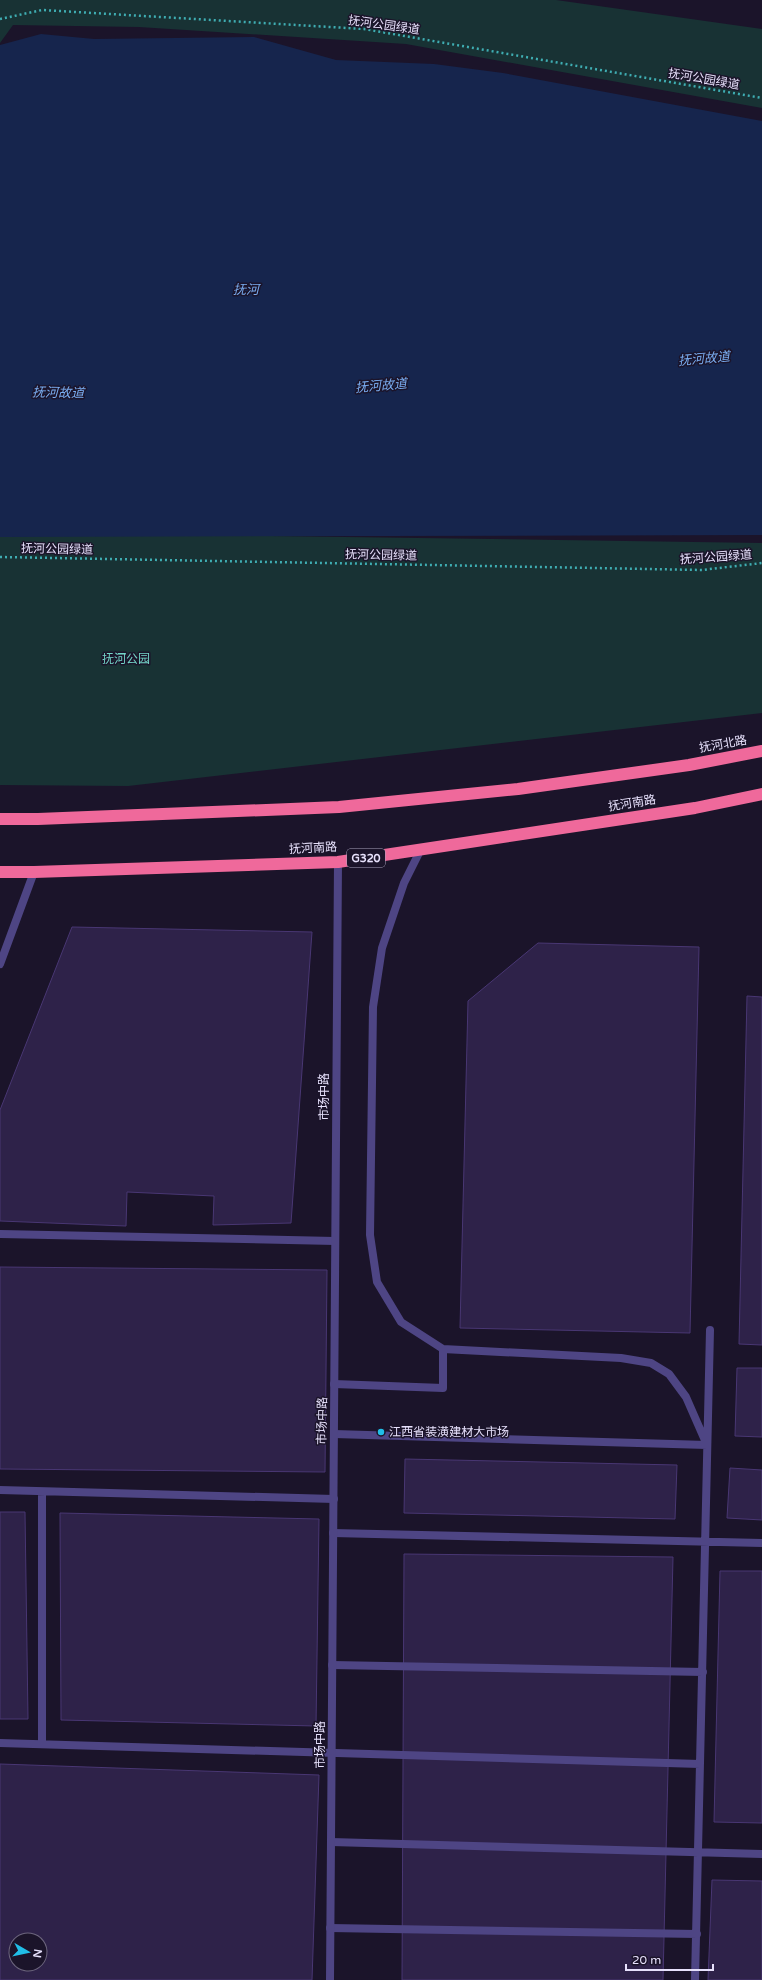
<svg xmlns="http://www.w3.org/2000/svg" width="762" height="1980" font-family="'Varela Round','Noto Sans SC',sans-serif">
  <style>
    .green { fill: #183234 }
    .water { fill: #16254d }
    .building { fill: #2e2249; stroke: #493773; fill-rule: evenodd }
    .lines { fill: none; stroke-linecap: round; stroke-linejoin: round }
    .path { stroke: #3fadb2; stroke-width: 2.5; stroke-dasharray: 2 3; stroke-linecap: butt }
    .lane { stroke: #4e4584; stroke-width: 8 }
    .street { stroke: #4e4584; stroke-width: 8 }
    .highway { stroke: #ef699b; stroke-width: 12 }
    .poi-dot { fill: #21bee7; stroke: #1b142a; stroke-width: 1.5 }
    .labels { text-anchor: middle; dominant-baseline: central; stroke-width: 3; stroke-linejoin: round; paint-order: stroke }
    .shield { fill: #1b142a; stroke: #aaa4bd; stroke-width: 1 }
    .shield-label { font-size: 11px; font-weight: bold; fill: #e7e1fc }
    .street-label { font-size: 12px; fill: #e7e1fc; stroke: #1b142a }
    .park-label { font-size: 12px; fill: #73d6c8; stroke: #1b142a }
    .poi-label { font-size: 12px; fill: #e7e1fc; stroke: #1b142a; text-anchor: start }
    .water-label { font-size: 13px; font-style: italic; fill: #7aadf1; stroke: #1b142a }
  </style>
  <rect width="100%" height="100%" fill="#1b142a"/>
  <path class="green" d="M0,0h556l206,29v79l-356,-64 -267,-17 -126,-2 -13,18z
    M0,532l762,11v170l-634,73 -128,-1z"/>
  <path class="water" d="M41,34l53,5 160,-2 82,23 98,4 69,9 259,48v414l-762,2v-492z"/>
  <path class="building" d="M72,927l240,5 -21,291 -78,2 1,-29 -87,-4 -1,34 -126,-5v-111z
    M538,943l161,4 -9,386 -230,-5 8,-327z
    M747,996l15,1v348l-23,-1z
    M0,1267l327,3 -2,202 -325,-3z
    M737,1368h25v69l-27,-1z
    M405,1459l272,6 -2,54 -271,-6z
    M730,1468l32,2v50l-35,-2z
    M0,1512h25l3,207h-28z
    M60,1513l259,6 -3,207 -255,-6z
    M404,1554l269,3 -10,423h-261z
    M720,1571h42v252l-48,-1z
    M0,1764l319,11 -7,205h-312zM16,1940h24v24h-24z
    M712,1880l50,1v99h-54z"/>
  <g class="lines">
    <path class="path" d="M0,19l42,-9 322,19 398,69
      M0,557l702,13 60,-7"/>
    <path class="lane" d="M421,849l-17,34 -22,65 -9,59 -3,228 7,47 24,40 42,27
      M0,964l34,-92
      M0,1234l335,7
      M334,1434l373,11 -21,-48 -17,-23 -18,-11 -30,-5 -178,-9v39l-109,-4
      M0,1490l334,9
      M333,1533l429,10
      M332,1665l371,7
      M0,1743l700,21
      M42,1744v-252
      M331,1842l431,12
      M330,1928l367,6
      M695,1980l15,-650"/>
    <path class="street" d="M330,1980l8,-1118"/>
    <path class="highway" d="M0,819h38l301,-12 179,-18 171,-24 73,-14
      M0,872h34l304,-10 357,-54 67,-14"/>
  </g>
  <circle class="poi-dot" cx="381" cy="1432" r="4"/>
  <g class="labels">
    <rect class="shield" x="347" y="849" width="38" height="18" rx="3"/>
    <g class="shield-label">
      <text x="366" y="858">G320</text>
    </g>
    <g class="street-label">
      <text transform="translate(384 25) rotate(8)">抚河公园绿道</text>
      <text transform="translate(704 79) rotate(10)">抚河公园绿道</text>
      <text transform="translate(57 549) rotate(1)">抚河公园绿道</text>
      <text transform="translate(381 555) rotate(1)">抚河公园绿道</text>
      <text transform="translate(716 557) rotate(-4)">抚河公园绿道</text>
      <text transform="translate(723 744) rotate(-10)">抚河北路</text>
      <text transform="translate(632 803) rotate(-9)">抚河南路</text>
      <text transform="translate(313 848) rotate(-3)">抚河南路</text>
      <text transform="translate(324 1097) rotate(-90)">市场中路</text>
      <text transform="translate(322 1421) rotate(-89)">市场中路</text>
      <text transform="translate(320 1745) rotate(-90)">市场中路</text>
    </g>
    <g class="park-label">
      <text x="126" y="659">抚河公园</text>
    </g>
    <g class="poi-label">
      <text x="389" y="1432">江西省装潢建材大市场</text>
    </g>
    <g class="water-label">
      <text x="246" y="290">抚河</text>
      <text transform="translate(704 359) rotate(-5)">抚河故道</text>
      <text transform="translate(381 386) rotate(-5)">抚河故道</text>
      <text transform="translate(58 393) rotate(1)">抚河故道</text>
    </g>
  </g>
  <g transform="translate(28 1952) rotate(99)"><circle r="19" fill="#1b142a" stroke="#6d667e"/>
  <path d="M0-3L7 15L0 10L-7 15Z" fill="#21bee7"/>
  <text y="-6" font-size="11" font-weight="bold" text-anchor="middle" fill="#e7e1fc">N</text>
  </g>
  <path d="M626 1964v6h87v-6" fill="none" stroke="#e7e1fc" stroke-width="2"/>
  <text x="632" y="1964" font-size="12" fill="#e7e1fc" stroke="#1b142a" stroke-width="3" paint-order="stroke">20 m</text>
</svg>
